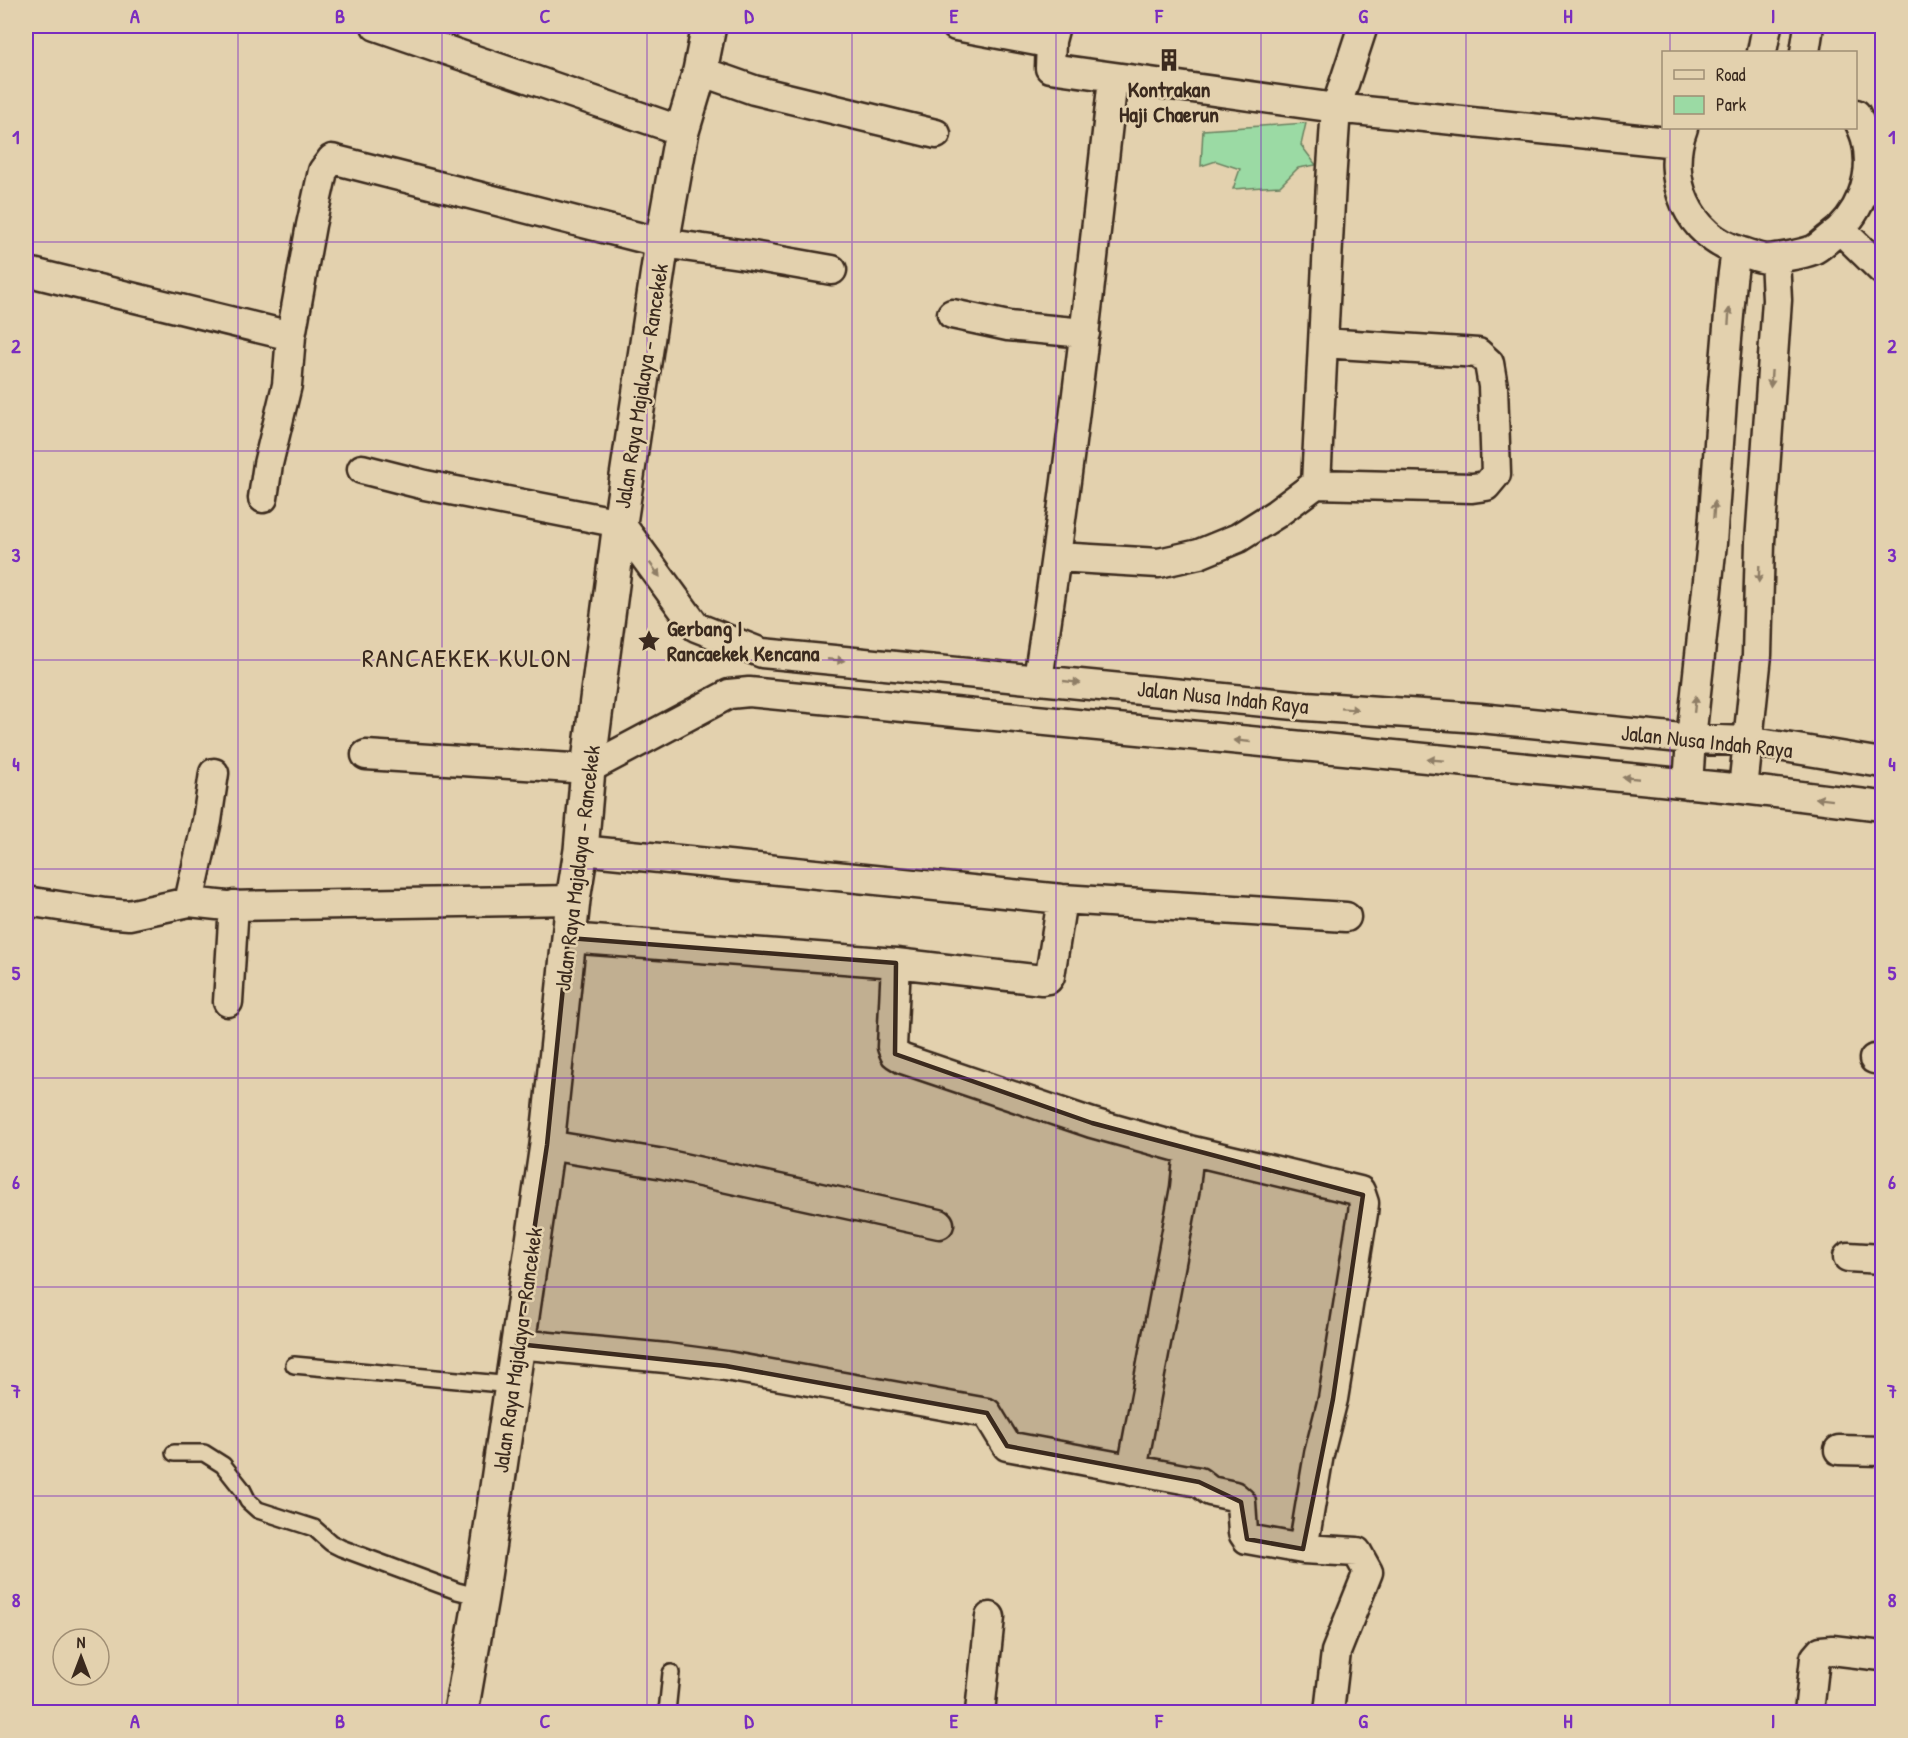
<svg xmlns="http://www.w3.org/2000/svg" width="1908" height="1738" font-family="'Patrick Hand',sans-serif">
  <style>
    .green { fill: #9bdaa4; stroke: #6b8261; stroke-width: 1.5 }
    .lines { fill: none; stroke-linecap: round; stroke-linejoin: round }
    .lane-casing { stroke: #3b2a1e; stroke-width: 20 }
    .street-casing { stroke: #3b2a1e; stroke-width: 33 }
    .secondary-casing { stroke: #3b2a1e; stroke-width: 38 }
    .lane { stroke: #e3d1ae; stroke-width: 15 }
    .street { stroke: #e3d1ae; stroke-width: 28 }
    .secondary { stroke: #e3d1ae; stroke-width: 33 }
    .oneway { fill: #8f7e66 }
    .marked { fill: #3b2a1e; fill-opacity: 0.2; stroke: #3b2a1e; stroke-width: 4.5; stroke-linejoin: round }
    .grid { fill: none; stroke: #7b2cbf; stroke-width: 1.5; stroke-opacity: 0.55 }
    .labels { text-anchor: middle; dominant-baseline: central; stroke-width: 5; stroke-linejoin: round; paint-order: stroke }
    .poi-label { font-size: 22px; font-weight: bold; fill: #3b2a1e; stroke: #e3d1ae }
    .street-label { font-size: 22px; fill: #3b2a1e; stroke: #e3d1ae }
    .quarter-label { font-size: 26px; letter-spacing: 1.5px; fill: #3b2a1e; stroke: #e3d1ae }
    .neatline { fill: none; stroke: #7b2cbf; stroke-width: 2 }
    .grid-label { font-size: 20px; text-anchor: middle; font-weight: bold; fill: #7b2cbf }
  </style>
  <rect width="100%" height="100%" fill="#e3d1ae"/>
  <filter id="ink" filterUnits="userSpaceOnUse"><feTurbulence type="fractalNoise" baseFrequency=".0167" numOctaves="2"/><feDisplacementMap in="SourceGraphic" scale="12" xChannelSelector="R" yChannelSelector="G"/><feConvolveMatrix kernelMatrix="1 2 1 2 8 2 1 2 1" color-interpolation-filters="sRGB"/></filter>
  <g filter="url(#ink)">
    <path class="green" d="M1306,123l-5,22 15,20 -18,3 -18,18 -47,3 7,-20 -24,-8 -15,5 2,-36z"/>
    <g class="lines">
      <g class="lane-casing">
        <path id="lane" d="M294,1365l218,20
          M174,1453h30l19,12 19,24 6,12 10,9 56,18 17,15 10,5 116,43 24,6
          M667,1712l4,-39"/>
      </g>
      <g class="street-casing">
        <path id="street" d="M376,26l306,105
          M956,26l81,15h14
          M1055,26l-4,15 -1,27 286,40 341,35
          M1762,52l5,-26
          M1805,52l4,-26
          M700,71l54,19 182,44
          M1683,128c-19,50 5,109 59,124 8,2 18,7 26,7 12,-1 34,-5 45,-9 5,-2 10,-7 15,-11 31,-22 48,-62 38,-100 -2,-8 -7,-17 -10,-25
          M1841,230l41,40
          M26,273h7l258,63
          M952,314l56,12 77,7
          M362,469l63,16 195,38 76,104 66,26 544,53 174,12 211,21 57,2 134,22
          M1316,484l15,-302 5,-74 27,-82
          M263,498l5,-34 19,-79 4,-49 20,-111 12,-54 9,-12 330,84 85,12 85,15
          M1057,557l102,6 40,-9 39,-16 38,-24 40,-30 156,4 14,-2 10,-12 -3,-88 -4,-23 -11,-10 -155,-10
          M1038,679c31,-200 53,-401 75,-601
          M366,755l222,14 141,-75 20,-2 994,97 139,17
          M1688,784l3,-45 21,-196 11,-157 9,-106 4,-30
          M1743,789l14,-134 3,-113 17,-242 -2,-42
          M581,850l481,49 284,18
          M26,901l79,12 24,2 60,-13 38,4 346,-6
          M189,902l18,-81 7,-48
          M568,938l328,25 146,17 6,-1 2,-3 12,-77
          M896,963l-4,84 3,7 8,5 189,64 97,27 171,41 4,12 -1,10 -30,186 -14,55 -16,95
          M228,1002l6,-97
          M1874,1059l8,1
          M547,1145l117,19 275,60
          M1848,1257l34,2
          M517,1344l149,14 60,8 261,47 20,33 192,36 11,9 24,5 7,6 2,31 4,6 56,10 54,3 11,20 -32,80 -7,60
          M1839,1450l43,1
          M1132,1470l53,-282 4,-38
          M980,1712l10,-95
          M1809,1712l6,-54 6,-7 11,-1 50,6"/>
      </g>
      <g class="secondary-casing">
        <path id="secondary" d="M461,1712l20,-115 66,-452 26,-245 8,-50 7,-81 32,-246 42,-280 20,-112 18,-60 9,-45"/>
      </g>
      <use href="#lane" class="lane"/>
      <use href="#street" class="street"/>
      <use href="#secondary" class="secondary"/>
    </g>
    <defs><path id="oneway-solid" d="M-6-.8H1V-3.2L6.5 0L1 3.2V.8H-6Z" transform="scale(1.5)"/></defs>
    <g class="oneway">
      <use href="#oneway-solid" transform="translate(1729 316) rotate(-86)"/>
      <use href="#oneway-solid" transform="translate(1771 379) rotate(94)"/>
      <use href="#oneway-solid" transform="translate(1714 510) rotate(-86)"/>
      <use href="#oneway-solid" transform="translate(655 570) rotate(54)"/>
      <use href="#oneway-solid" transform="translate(1759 574) rotate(92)"/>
      <use href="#oneway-solid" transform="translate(836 660) rotate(5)"/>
      <use href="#oneway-solid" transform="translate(1072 682) rotate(6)"/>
      <use href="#oneway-solid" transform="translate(1695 704) rotate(-84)"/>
      <use href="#oneway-solid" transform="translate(1350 709) rotate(4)"/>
      <use href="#oneway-solid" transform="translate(1242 741) rotate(-174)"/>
      <use href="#oneway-solid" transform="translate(1436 760) rotate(-175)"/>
      <use href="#oneway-solid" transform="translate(1631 778) rotate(-175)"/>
      <use href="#oneway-solid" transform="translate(1824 799) rotate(-173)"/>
    </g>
  </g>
  <path class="marked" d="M568,938l328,25 -1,91 197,69 271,72 -30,204 -30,150 -56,-10 -6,-37 -42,-20 -192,-36 -20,-33 -261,-47 -209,-22 30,-199z"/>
  <path class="grid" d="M238,26v1686M442,26v1686M647,26v1686M852,26v1686M1056,26v1686M1261,26v1686M1466,26v1686M1670,26v26M1670,128v1584M26,242h1856M26,451h1856M26,660h1856M26,869h1856M26,1078h1856M26,1287h1856M26,1496h1856"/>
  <defs>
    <g id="building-bare" transform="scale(1.8)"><path d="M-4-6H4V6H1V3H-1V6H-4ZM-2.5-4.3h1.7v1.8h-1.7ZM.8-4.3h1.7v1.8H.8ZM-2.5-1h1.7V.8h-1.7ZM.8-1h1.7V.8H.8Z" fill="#3b2a1e" stroke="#e3d1ae" stroke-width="2.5" paint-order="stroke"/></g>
    <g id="sight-bare" transform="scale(1.8)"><path d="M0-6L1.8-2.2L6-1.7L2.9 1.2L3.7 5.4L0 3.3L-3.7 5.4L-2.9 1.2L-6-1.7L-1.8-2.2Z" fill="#3b2a1e" stroke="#e3d1ae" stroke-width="2.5" paint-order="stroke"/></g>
  </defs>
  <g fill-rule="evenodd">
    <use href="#building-bare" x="1169" y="60"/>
    <use href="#sight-bare" x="649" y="641"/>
  </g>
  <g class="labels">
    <g class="poi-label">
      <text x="1169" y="89">Kontrakan<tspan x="1169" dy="25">Haji Chaerun</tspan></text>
      <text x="667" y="628" text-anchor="start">Gerbang I<tspan x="667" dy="25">Rancaekek Kencana</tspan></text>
    </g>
    <g class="street-label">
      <text transform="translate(641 386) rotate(-81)">Jalan Raya Majalaya - Rancekek</text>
      <text transform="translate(1223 697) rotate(6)">Jalan Nusa Indah Raya</text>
      <text transform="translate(1707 741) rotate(6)">Jalan Nusa Indah Raya</text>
      <text transform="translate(577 868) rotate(-83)">Jalan Raya Majalaya - Rancekek</text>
      <text transform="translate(517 1350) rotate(-82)">Jalan Raya Majalaya - Rancekek</text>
    </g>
    <g class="quarter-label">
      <text x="467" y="657">RANCAEKEK KULON</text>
    </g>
  </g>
  <rect width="1908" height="1738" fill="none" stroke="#e3d1ae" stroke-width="66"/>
  <rect x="1662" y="51" width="195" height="78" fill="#e3d1ae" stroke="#a08e74" stroke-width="1.5"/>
  <rect x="1674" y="70" width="30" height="9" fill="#e3d1ae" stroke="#a08e74" stroke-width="1.5"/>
  <text x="1716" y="81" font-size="18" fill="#3b2a1e">Road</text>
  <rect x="1674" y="96" width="30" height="18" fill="#9bdaa4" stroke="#a08e74" stroke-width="1.5"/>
  <text x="1716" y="111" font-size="18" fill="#3b2a1e">Park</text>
  <g transform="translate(81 1657)"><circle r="28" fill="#e3d1ae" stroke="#a08e74" stroke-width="1.5"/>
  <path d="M0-4.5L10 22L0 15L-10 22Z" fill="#3b2a1e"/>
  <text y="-9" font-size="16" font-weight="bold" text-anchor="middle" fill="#3b2a1e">N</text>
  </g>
  <rect x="33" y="33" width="1842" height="1672" class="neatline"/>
  <g class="grid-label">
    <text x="135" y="23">A</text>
    <text x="340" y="23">B</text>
    <text x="545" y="23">C</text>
    <text x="749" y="23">D</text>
    <text x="954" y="23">E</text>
    <text x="1159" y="23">F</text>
    <text x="1363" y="23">G</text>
    <text x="1568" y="23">H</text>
    <text x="1773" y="23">I</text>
    <text x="16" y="144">1</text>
    <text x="1892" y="144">1</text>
    <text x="16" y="353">2</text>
    <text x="1892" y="353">2</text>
    <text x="16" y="562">3</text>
    <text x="1892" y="562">3</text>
    <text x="16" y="771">4</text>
    <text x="1892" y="771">4</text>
    <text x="16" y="980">5</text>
    <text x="1892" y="980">5</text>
    <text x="16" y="1189">6</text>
    <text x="1892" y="1189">6</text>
    <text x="16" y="1398">7</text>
    <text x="1892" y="1398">7</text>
    <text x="16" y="1607">8</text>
    <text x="1892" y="1607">8</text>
    <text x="135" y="1728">A</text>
    <text x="340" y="1728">B</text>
    <text x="545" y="1728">C</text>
    <text x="749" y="1728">D</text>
    <text x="954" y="1728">E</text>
    <text x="1159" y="1728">F</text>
    <text x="1363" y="1728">G</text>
    <text x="1568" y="1728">H</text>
    <text x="1773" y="1728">I</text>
  </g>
</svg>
